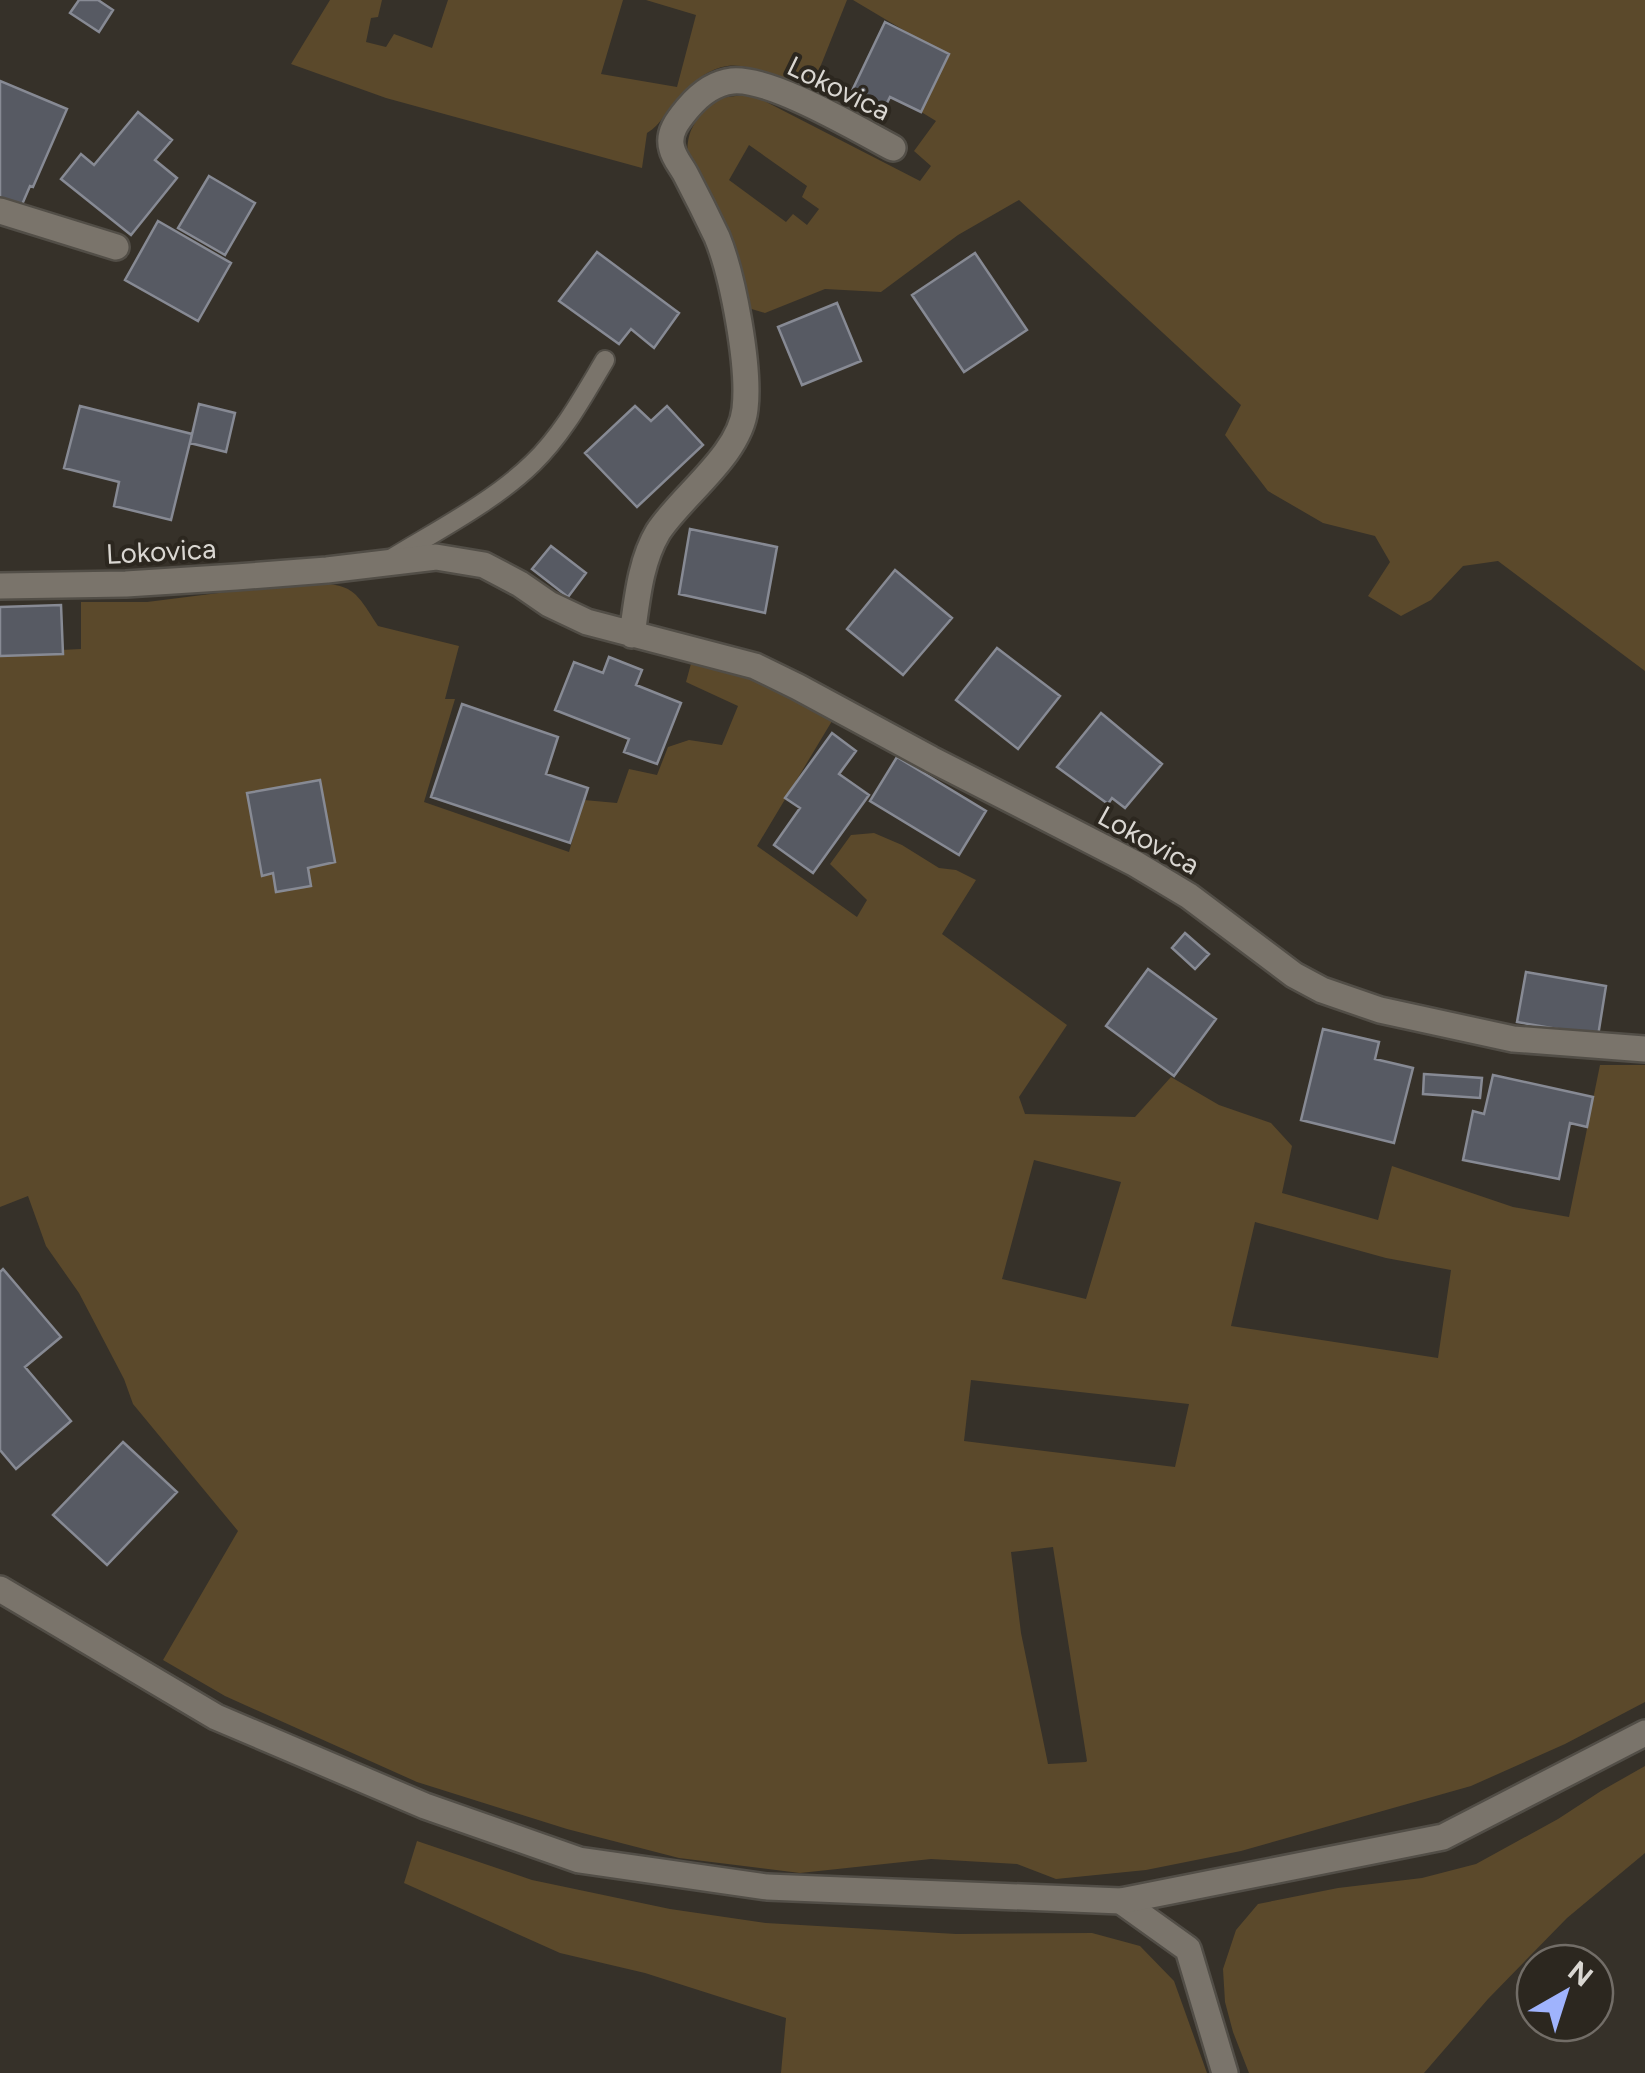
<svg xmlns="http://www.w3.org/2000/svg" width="1645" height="2073" font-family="Figtree,sans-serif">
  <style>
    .green { fill: #5b492b; fill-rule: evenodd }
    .building { fill: #575a63; stroke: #878a94; stroke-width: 2.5 }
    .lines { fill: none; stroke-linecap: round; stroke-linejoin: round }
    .service-casing { stroke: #524e47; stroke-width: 22 }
    .minor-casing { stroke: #524e47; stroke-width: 30 }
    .tertiary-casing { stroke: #524e47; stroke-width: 30 }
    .secondary-casing { stroke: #524e47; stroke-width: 30 }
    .service { stroke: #7a746b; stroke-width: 18 }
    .minor { stroke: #7a746b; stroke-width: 25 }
    .tertiary { stroke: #7a746b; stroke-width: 25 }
    .secondary { stroke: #7a746b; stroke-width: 25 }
    .labels { text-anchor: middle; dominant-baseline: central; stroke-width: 8; stroke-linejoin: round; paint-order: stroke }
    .street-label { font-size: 28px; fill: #dad7d2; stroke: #2c271f }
  </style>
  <rect width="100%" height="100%" fill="#363129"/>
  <path class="green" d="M330,0h52l-4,17 -7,1 -5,24 20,5 8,-13 38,14 16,-48h175l-22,74 76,13 19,-72 -50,-15h201l-38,95c-57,-26 -80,-52 -131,3 -12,12 -16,26 -31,35l-5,35 -256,-70 -95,-34z
    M853,0h792v671l-147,-110 -35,5 -32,34 -30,16 -33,-20 22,-34 -15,-26 -52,-13 -55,-32 -43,-56 16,-30 -222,-205 -61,35 -77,57 -56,-3 -60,24 -20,-6 -57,-148c-3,-29 8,-38 25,-60l38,-5 169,87 11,-15 -17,-15 22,-30 -18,-11 29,-54zM749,145l58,41 -5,11 17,12 -12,16 -14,-11 -7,8 -57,-42z
    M305,582c47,3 48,4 73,44l81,20 -14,53h10l-31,103 145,50 15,-52 33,3 12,-34 28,6 11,-28 21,-7 33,5 16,-39 -52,-24 6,-22 80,25 60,36 -75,125 100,71 10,-17 -37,-36 21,-29 23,-2 28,12 37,23 17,2 20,10 -34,54 125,91 -48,72 6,17 110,3 36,-40 48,28 52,18 21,23 -10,47 96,27 14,-54 121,41 56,10 31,-152h45v637l-80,42 -94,42 -230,65 -95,19 -90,9 -39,-15 -86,-5 -131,14 -121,-15 -112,-29 -150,-47 -192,-86 -62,-36 75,-129 -105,-127 -9,-25 -45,-86 -33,-47 -18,-50 -28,11v-554l81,-4v-47h66zM1034,1160l87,22 -35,117 -84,-20zM1255,1222l131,36 65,12 -13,88 -207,-32zM971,1380l218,24 -14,63 -211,-26zM1053,1547l34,214 -1,1 -38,2 -27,-131 -10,-81z
    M1645,1766v87l-78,65 -79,81 -64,74h-175l-16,-41 -8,-30 -2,-33 13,-39 22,-26 80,-16 84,-10 54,-14 82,-45 43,-28z
    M417,1841l115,39 138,29 96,14 190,11 136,-1 48,13 34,35 33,92h-426l5,-55 -141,-45 -85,-20 -156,-70z"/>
  <path class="building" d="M79,0h19l15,10 -14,22 -29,-19z
    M885,22l64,32 -28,58 -31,-15 -6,12 -33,-16z
    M0,81l67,28 -34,78 -3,-1 -9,21 -21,-8z
    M138,112l34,28 -17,20 22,18 -46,57 -70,-56 20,-25 13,11z
    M209,176l46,27 -30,52 -47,-27z
    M158,221l73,42 -33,58 -73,-41z
    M597,252l82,61 -25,35 -23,-19 -12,15 -60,-43z
    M975,253l52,77 -63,42 -52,-77z
    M837,303l24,58 -59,24 -24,-58z
    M199,404l36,9 -9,39 -36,-9z
    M80,406l112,28 -21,86 -57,-14 5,-24 -55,-14z
    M635,406l16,15 16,-15 36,39 -66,62 -52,-54z
    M690,529l87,18 -12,66 -86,-19z
    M551,546l35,27 -18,24 -36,-28z
    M895,570l57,48 -49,57 -56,-46z
    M61,605l2,49 -63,2v-49z
    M997,648l63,48 -42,53 -62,-49z
    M609,657l33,13 -6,15 45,18 -24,61 -33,-12 5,-13 -74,-29 19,-48 29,11z
    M462,704l96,33 -12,37 42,14 -18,55 -139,-46z
    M1101,713l61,51 -37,44 -13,-10 -4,6 -51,-37z
    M832,733l24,18 -17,23 30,21 -56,78 -39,-28 26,-37 -15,-10z
    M897,757l89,54 -27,44 -89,-54z
    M320,780l15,82 -27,6 3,18 -35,6 -3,-19 -11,3 -15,-83z
    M1185,933l24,21 -14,15 -23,-21z
    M1148,969l68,50 -42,57 -68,-50z
    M1526,972l80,14 -8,50 -81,-14z
    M1323,1029l56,13 -4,17 38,9 -19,75 -93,-23z
    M1424,1074l58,4 -2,20 -57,-4z
    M1493,1075l100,22 -6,30 -17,-4 -11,56 -96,-19 10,-49 11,3z
    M3,1269l58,68 -36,30 46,54 -55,48 -16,-19v-178z
    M123,1442l54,50 -70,73 -54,-50z"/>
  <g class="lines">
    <g class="service-casing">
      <path id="service" d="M389,560c47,-29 104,-58 144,-97 30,-29 51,-68 72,-103"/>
    </g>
    <g class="minor-casing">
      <path id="minor" d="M0,211l116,36
        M0,586l126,-2 110,-7 91,-7 109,-13 48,8 36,19 29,20 38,18 168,44 43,21 133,72 203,104 55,33 105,79 28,15 58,20 133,29 132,10
        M632,635c5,-34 8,-73 26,-103 24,-37 82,-77 87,-123 5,-42 -12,-133 -28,-172 -10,-21 -20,-41 -31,-62 -4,-8 -12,-17 -14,-26 -5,-16 6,-29 16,-41 11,-13 26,-25 44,-27 38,-4 125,48 161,67"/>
    </g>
    <g class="tertiary-casing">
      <path id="tertiary" d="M1121,1901l67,48 37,124"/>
    </g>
    <g class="secondary-casing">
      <path id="secondary" d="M0,1589l216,128 209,89 154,54 188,27 354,14 322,-64 202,-104"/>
    </g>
    <use href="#service" class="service"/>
    <use href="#minor" class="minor"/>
    <use href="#tertiary" class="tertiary"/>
    <use href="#secondary" class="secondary"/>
  </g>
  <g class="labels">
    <g class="street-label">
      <text transform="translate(839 88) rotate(26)">Lokovica</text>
      <text transform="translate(161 551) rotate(-3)">Lokovica</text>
      <text transform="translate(1149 840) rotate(29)">Lokovica</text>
    </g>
  </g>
  <g transform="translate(1565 1993) rotate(39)"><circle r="48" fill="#2c271f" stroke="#726d67" stroke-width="2.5"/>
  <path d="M0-8L18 38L0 25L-18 38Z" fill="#9fb3fd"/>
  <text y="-15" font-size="28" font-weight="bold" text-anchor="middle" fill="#dad7d2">N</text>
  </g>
</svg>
